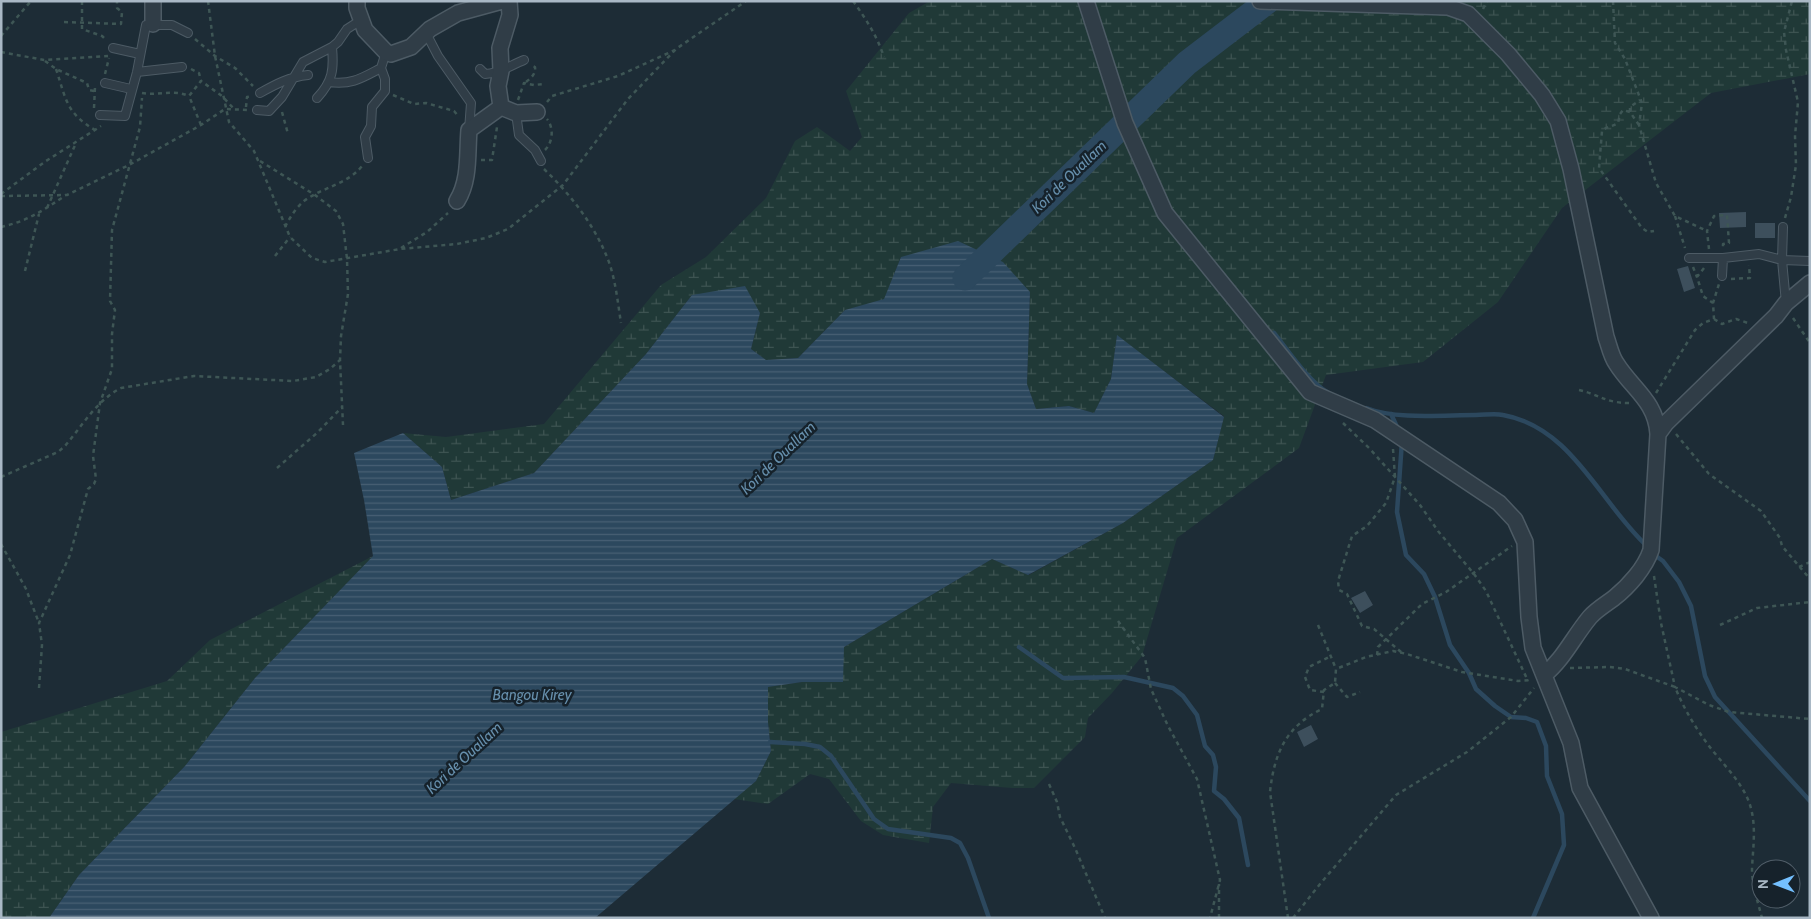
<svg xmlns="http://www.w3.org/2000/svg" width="1811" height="919" font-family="Cabin,sans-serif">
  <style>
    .wetland { fill: url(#wetland-marsh) }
    .water { fill: url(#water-rules) }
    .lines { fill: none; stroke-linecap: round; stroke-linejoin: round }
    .stream { stroke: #2c485e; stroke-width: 4.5 }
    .river { stroke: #2c485e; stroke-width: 25 }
    .building { fill: #3d4f5c }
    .service-casing { stroke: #4d5b65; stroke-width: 10 }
    .minor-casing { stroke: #4d5b65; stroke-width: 18 }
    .path { stroke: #3e5655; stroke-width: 2.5; stroke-dasharray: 4 4; stroke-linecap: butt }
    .service { stroke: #303d47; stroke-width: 8 }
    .minor { stroke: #303d47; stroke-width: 15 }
    .labels { text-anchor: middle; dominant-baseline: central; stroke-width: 5; stroke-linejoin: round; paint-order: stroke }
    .water-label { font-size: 15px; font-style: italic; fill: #668fac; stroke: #16222b }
  </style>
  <defs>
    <pattern id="wetland-marsh" width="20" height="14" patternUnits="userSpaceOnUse" patternTransform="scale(1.25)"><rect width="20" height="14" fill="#203937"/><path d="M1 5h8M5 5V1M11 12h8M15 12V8" fill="none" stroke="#3e5452"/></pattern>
    <pattern id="water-rules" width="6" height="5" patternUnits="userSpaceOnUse" patternTransform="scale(1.25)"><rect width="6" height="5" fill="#2c485e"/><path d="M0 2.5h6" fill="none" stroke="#486074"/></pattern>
  </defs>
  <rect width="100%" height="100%" fill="#1d2c36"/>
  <path class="wetland" d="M930,1h880v73l-99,19 -149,115 -64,94 -75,60 -97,13 -27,73 -122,90 -35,118 -30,37 -24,25 -3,19 -51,51h-22l-61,-5 -18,24 -4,36 -46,-8 -22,-14 -32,-42 -19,-5 -42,30 -34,-5 22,-18 15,-30 -3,-29 -1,-35 35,-5 42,-35 148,-88 37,16 94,-52 90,-63 11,-44 -107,-80 -6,43 -17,34 -25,-7 -33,3 -9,-25 3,-92 -129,-35 -17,43 -39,10 -47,48 -32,2 -15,-11 9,-36 -68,-18 -46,59 -112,119 -83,27 -9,-33 -39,-34 43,4 98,-13 117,-139 45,-28 60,-59 29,-57 22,-14 33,24 12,-14 -16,-46 63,-78z
    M373,556l-118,122 -70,88 -106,109 -30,43h-48v-186l166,-51 43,-41z"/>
  <path class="water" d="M958,241l45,21 27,30 -3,92 9,25 33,-3 25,7 17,-34 6,-44 107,82 -11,43 -90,63 -95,52 -36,-16 -148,88 -1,35h-41l-34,5v35l3,29 -15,30 -161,137h-546l30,-43 106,-109 70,-88 118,-122 -9,-56 -10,-47 49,-20 39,34 9,33 83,-27 112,-119 46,-59 53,-9 15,27 -9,36 15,11 32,-2 47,-48 39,-11 17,-42z"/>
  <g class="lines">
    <path class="stream" d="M1274,333c13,16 35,49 53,59
      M1366,408c31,12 77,7 110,7 9,0 19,-2 27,0 69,12 97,88 144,131
      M1391,414l7,15
      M1402,441l-5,71 9,43 18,19 11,23 15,48 19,28 7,16 19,17 16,11 15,1 11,4 9,24 1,30 15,38 2,31 -31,73
      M1653,554l10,7 16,21 12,24 14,70 10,21 95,104
      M1019,647l44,31 61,-1 49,11 10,8 14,19 8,31 8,9 3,12 -2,24 10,8 15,19 9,47
      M770,742l35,2 15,3 11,9 43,63 14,10 63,9 9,5 8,15 21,60"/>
    <path class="river" d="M965,278l222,-215 81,-62"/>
  </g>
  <path class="building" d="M1746,212v15l-26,1 -1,-15z
    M1755,223h20v15h-20z
    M1688,266l7,22 -11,4 -7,-23z
    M1365,591l8,14 -13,8 -9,-15z
    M1311,725l7,14 -14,8 -7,-15z"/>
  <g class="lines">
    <g class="service-casing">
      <path id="service" d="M426,33l12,23 33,47 -2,27
        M113,48l27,6
        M480,69l5,5c14,0 26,-9 39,-14
        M137,72l45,-5
        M329,82c23,3 33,-4 52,-14
        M105,83l26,6
        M260,93c16,-9 29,-16 48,-18
        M317,98c16,-17 17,-29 15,-51l6,-5 9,-13 14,-9
        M257,110l12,1 13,-14 21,-35 29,-15
        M516,113l3,22 16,15 6,11
        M100,115l25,1 12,-44 9,-47h26l16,8
        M368,158l-3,-21 6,-11 1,-19 13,-16v-12l-4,-11 5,-16
        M1783,227l-1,33 4,43
        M1689,258h34l36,-4 23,6 28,1
        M1722,276l1,-18"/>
    </g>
    <g class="minor-casing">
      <path id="minor" d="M357,1v7l8,22 21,22 5,2 20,-7 19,-18 28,-16 44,-12
        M509,1l1,14 -10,33 1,23 -3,15 3,21 15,6 21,-1
        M1086,1l39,122 40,90 145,179 65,28 124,83 16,17 10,22 4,75 4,31 38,95 9,45 71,130
        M1260,1l188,6 20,7 40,40 34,41 16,26 13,48 35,168c3,8 5,19 10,26 16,26 40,38 42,71l-7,116c-6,18 -22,36 -37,48 -8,6 -18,12 -24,19 -16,19 -27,43 -46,58
        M153,24v-23
        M457,201c13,-21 10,-47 12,-71l32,-23
        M1658,434l8,-11 110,-107 10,-13 24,-20"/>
    </g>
    <path class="path" d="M82,1v28l20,7 4,4
      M208,1l7,55 14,66 25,29 36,86 22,21 13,4 75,-13 57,-5 29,-6 22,-9 55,-44 65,-86 48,-50 70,-48
      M853,1c13,18 24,35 31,56
      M1613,1l2,42 10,16 17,44 -3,22 17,58 19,33 32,15
      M1483,9l4,-8
      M64,22l57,2 1,-12 -5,-4v-7
      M1,36l30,-35
      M195,39l20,17 20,12 18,18
      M1,52l43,8 64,-4
      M45,61l11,8 31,14 2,7 5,1
      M56,69c10,30 10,44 39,61
      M191,69l8,4 2,8
      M105,74l4,-16
      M526,82c5,-4 10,-8 9,-15l-4,-2
      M142,93c16,3 31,-4 47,3
      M393,95l21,9 12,-1 28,8 5,6
      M518,100l6,-17 10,2 10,-1
      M547,102l5,-6 66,-20 57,-26
      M246,107l1,-10 5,-1
      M94,108l1,-21
      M282,112l6,22
      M1630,112v-5l10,-7
      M201,125l-12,-29 12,-15 21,15 12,13
      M1639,125l-9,-13 -7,-2 -3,4 -2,9c-6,4 -11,3 -16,8l-3,37 43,60 6,4 6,-1
      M545,150c8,-8 9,-22 2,-31
      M481,160h11l5,-33
      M260,161l55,34 21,16 7,13 4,35 1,35 -7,42 -1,24 3,65
      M544,169c28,27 53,59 66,96 6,19 8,39 11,58
      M1,194l45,-33 55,-35
      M1,196l66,-1 62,-30 72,-40 24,-16 23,1
      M47,208l29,-65
      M1675,216l10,32
      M1785,218l6,-21 5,-32 -1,-29 3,-34 -12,-52 -2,-18 8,-31
      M1,227c27,-6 43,-17 65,-32
      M285,227c5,-10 11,-19 19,-26 19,-14 44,-17 58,-35
      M401,248l26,-16 21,-19
      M1709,249l-2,-18 7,-15 13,-1 2,28 -6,1v5
      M275,256l15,-19
      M1693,267l4,10
      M1704,268l-7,9 6,19 10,7
      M25,271l14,-57
      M1731,279l19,-1 -1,-13
      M1793,318l17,25
      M1714,319l8,5 14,-5 12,4
      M1579,390c21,5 27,13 50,13
      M1656,393l39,-63 8,-7 11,-4 -1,-16 6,-19
      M1343,423l27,26 50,56 18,26 36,43 12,17 42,90
      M1676,434l33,40 52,37 19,27 2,8 28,33
      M1393,449l2,28 -9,26 -19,23 -15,10 -14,45 1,9 8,4 15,32 12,3 27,23
      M277,468l41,-36 24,-25
      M1,477l57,-25 7,-6c17,-20 32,-46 56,-58l73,-12 99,5 23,-4 14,-8 10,-9
      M1,544l25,45 13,34
      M1799,567l11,-5
      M1654,576l7,47 14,64 34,18 20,7 81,7
      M1118,621l27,37 6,31 17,37 29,53 23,101 -10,38
      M1318,625l18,44
      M1720,625l37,-17 53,-6
      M1377,655l1,-8 44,-43 24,-12 66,-46
      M1570,668l40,-1 15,2 50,18c9,22 20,40 34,59 13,17 32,35 40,56 8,22 4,44 3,67 0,17 6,33 10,49
      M1335,683l12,14 13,-5
      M39,688l3,-43 -3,-22 31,-68 18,-66 6,-5 2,-5 -3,-23 7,-53 12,-34v-35l3,-24 -5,-9 2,-71 28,-103 2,-29
      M1324,692l-14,-2 -5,-13 4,-10 22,-11
      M1049,784l8,18 3,15 15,31 30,70
      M1219,918v-34
      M1288,918l-18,-126c4,-38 16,-66 52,-83l2,-19 11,-7 1,-14 30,-12 27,-6 14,3 55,18 56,9 13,-1
      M1293,918l27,-34 76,-89 71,-43 44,-35 23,-29"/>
    <use href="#service" class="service"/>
    <use href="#minor" class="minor"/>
  </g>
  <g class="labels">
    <g class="water-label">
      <text transform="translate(1069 177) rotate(-44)">Kori de Ouallam</text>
      <text transform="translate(778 458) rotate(-44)">Kori de Ouallam</text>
      <text x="532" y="695">Bangou Kirey</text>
      <text transform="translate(464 758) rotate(-43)">Kori de Ouallam</text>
    </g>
  </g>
  <rect width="1811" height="919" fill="none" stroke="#a9b8c5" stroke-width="5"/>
  <g transform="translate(1776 884) rotate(269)"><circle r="24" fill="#16222b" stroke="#515e69"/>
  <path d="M0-4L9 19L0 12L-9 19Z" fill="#74c0ff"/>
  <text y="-8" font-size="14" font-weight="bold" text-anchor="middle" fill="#a9b8c5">N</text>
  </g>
</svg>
